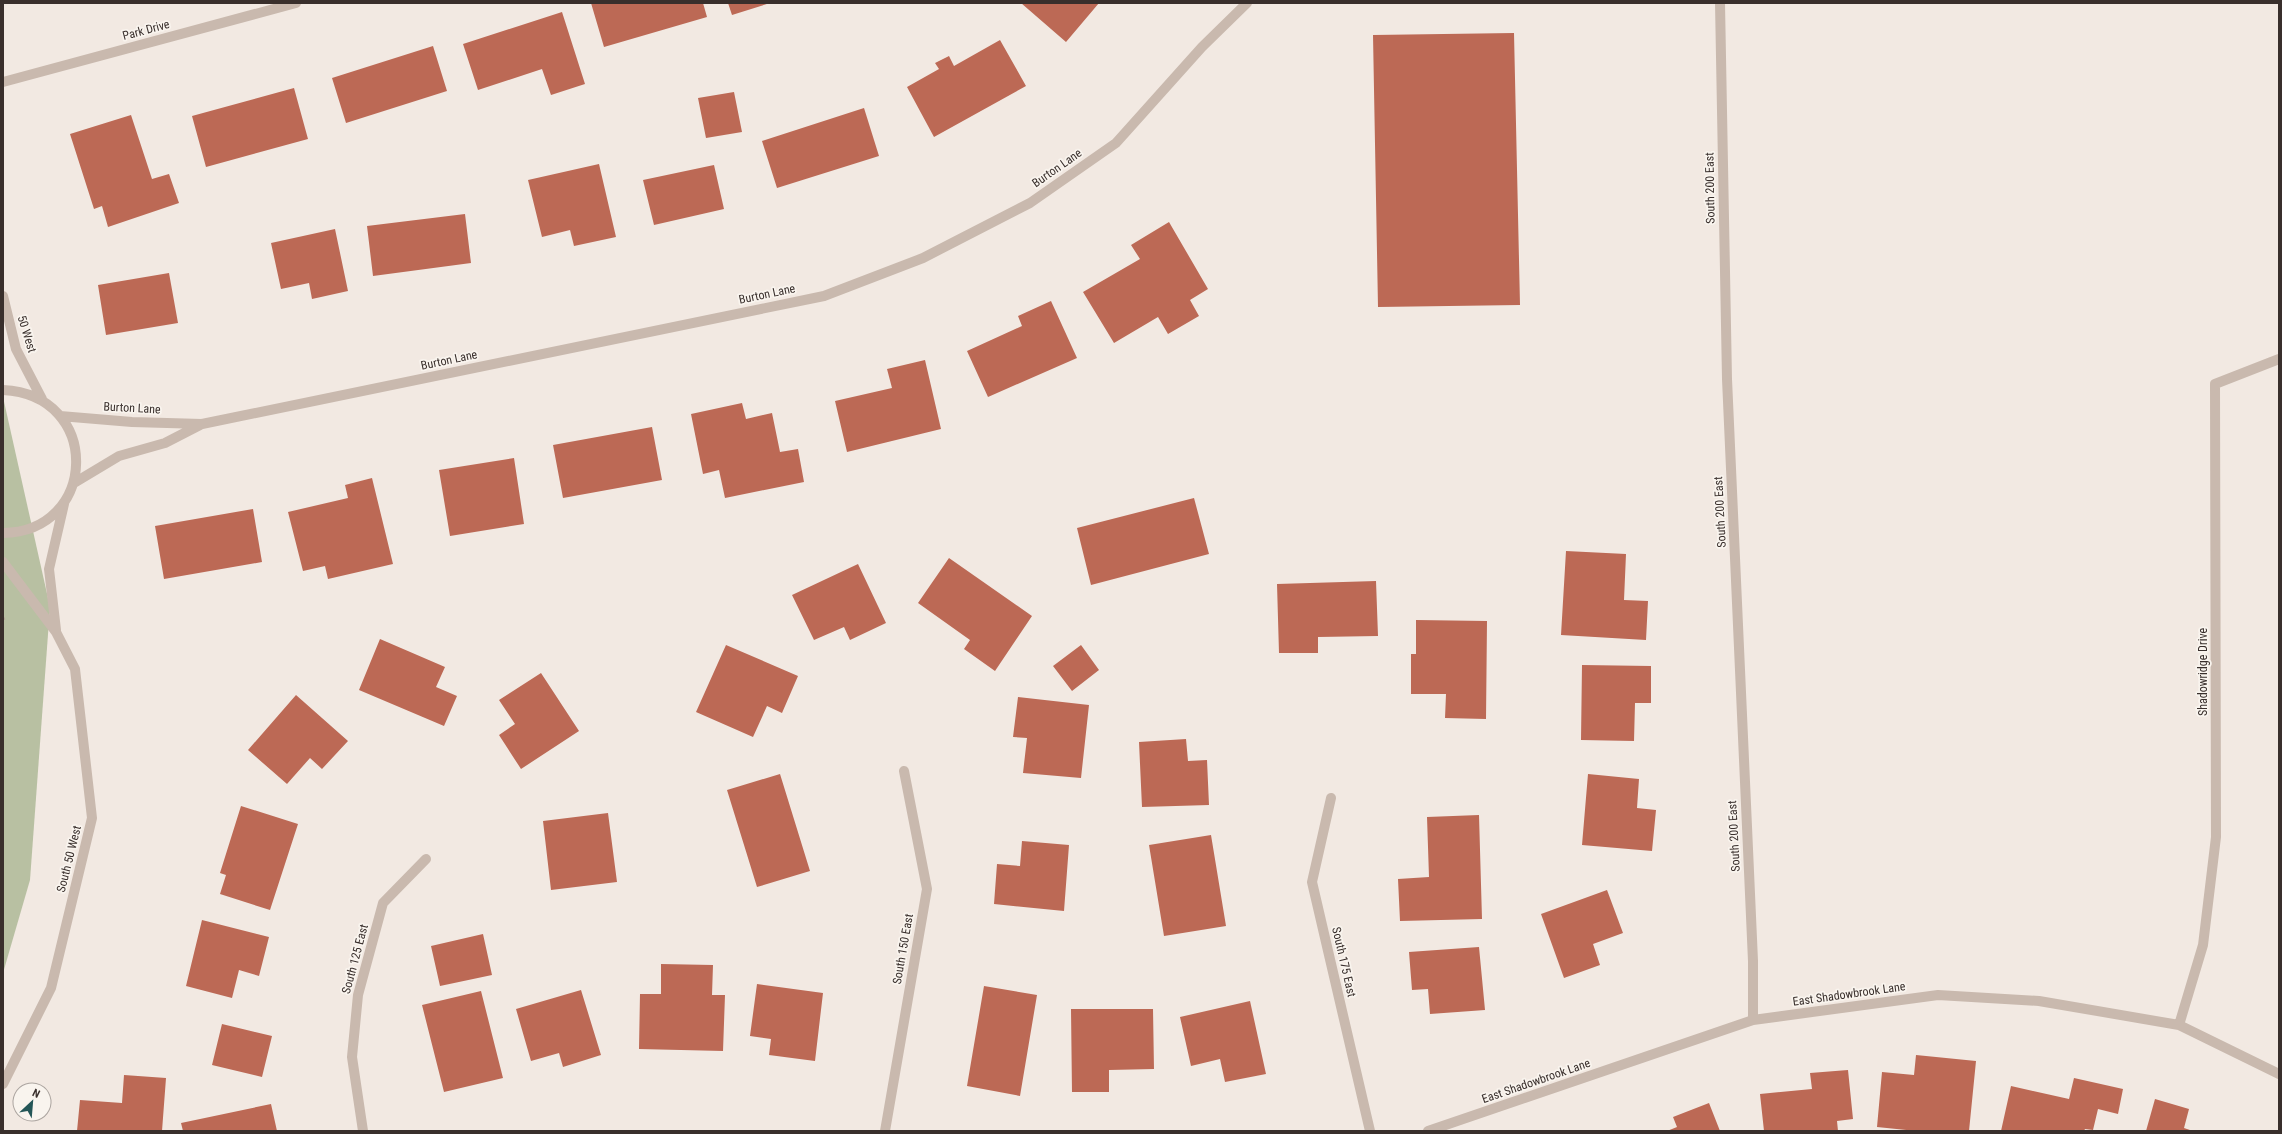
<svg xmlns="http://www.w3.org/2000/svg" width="2282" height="1134" font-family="'Roboto Condensed',sans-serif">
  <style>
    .green { fill: #b8c0a2 }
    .building { fill: #bc6955 }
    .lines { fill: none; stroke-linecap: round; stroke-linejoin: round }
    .path { stroke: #b5a398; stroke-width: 2.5; stroke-dasharray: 2 2; stroke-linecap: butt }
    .minor { stroke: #c9b9ae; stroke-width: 10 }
    .tertiary { stroke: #c9b9ae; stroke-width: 10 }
    .labels { text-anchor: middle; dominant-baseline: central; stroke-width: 3.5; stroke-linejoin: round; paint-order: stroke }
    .street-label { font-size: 12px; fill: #392f2c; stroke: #f9f4ee }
  </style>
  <rect width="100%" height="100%" fill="#f2e9e2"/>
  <path class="green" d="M3,397l47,210 -20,273 -27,93z"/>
  <path class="building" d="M591,3h112l4,14 -103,30z
    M728,3h42l-38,12z
    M1021,3h78l-33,39z
    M562,12l23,72 -34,11 -9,-26 -64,21 -15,-46z
    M1514,33l6,272 -142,2 -5,-272z
    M1000,40l26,46 -92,51 -27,-50 32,-18 -4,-6 14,-7 5,10z
    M433,46l14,45 -101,32 -14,-45z
    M294,88l14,51 -102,28 -14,-51z
    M734,92l8,40 -36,6 -8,-40z
    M864,108l15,48 -102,32 -15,-47z
    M131,115l21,64 17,-5 10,29 -71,24 -6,-21 -8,3 -24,-75z
    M599,164l17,73 -42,9 -4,-16 -28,7 -14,-57z
    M714,165l10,44 -70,16 -11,-45z
    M465,214l6,49 -98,13 -6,-50z
    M1169,222l39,67 -18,11 9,16 -31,18 -10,-17 -44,26 -31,-51 57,-33 -9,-14z
    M335,229l13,62 -36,8 -3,-16 -28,6 -10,-46z
    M169,273l9,50 -72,12 -8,-50z
    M1051,301l26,57 -89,39 -21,-46 55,-25 -4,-10z
    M925,360l16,69 -94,23 -12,-51 57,-13 -5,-19z
    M742,403l4,16 26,-6 8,39 18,-3 6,33 -79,16 -6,-28 -16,4 -12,-60z
    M652,427l10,53 -99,18 -10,-53z
    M514,458l10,66 -74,12 -11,-66z
    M372,478l21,86 -65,15 -3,-13 -22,5 -15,-59 60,-14 -3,-13z
    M1194,498l15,56 -118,31 -14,-57z
    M253,509l9,53 -98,17 -9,-53z
    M1566,551l60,3 -2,46 24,1 -2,39 -85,-5z
    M949,558l83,58 -37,55 -31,-22 6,-9 -52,-37z
    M858,564l28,59 -36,17 -6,-13 -30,13 -22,-45z
    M1376,581l2,55 -60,1v16h-39l-2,-69z
    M1416,620l71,1 -1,98 -41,-1 1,-24h-35v-40h5z
    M380,639l65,28 -9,20 21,9 -13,30 -85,-36z
    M726,645l72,31 -16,37 -15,-7 -14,31 -57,-25z
    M1081,645l18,25 -27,21 -19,-25z
    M1582,665l69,1v37h-16l-1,38 -53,-1z
    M541,673l38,58 -58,38 -22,-34 16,-11 -16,-24z
    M296,695l52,46 -26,28 -12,-11 -23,26 -39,-34z
    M1018,697l71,8 -8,73 -58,-5 4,-35 -14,-1z
    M1186,739l2,22 19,-1 2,45 -67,2 -3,-65z
    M780,774l30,97 -53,16 -30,-97z
    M1588,774l51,5 -2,29 19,2 -4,41 -70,-6z
    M241,806l57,18 -28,86 -50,-16 6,-19 -6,-2z
    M608,813l9,69 -66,8 -8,-69z
    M1479,815l3,104 -82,2 -2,-42 31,-2 -2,-60z
    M1211,835l15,91 -62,10 -15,-91z
    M1022,841l47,4 -5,66 -70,-7 3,-40 23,2z
    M1607,890l16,43 -30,11 7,21 -36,13 -23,-64z
    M202,920l67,17 -10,39 -20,-6 -7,28 -46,-12z
    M483,934l9,41 -52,11 -9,-40z
    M1479,947l6,63 -55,4 -2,-25 -16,1 -3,-38z
    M661,964l52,1 -1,30h13l-2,56 -84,-2 1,-55h21z
    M757,984l66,9 -8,68 -46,-6 2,-16 -21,-3z
    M984,986l53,9 -17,101 -53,-10z
    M581,990l20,65 -38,12 -4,-14 -28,8 -15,-52z
    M481,991l22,87 -59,14 -22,-87z
    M1250,1001l16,73 -41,8 -5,-23 -29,7 -11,-49z
    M1071,1009h82l1,60 -45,1v22h-37z
    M222,1024l50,12 -10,41 -50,-12z
    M1916,1055l60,6 -7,70h-53l-39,-4 5,-55 32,3z
    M1848,1070l5,49 -16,2 1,10h-74l-4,-37 52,-5 -2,-16z
    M124,1075l42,3 -4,53h-85l3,-31 42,3z
    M2074,1078l49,11 -5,25 -20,-5 -5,21 -8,-1 -1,2h-83l10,-45 58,13z
    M2155,1099l34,10 -5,19 9,3h-47z
    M1709,1103l11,28h-53l10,-4 -4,-10z
    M271,1104l6,27h-94l-2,-8z"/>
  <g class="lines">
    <path class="path" d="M3,619l3,-1"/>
    <path class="minor" d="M1720,3l7,376 26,582v59
      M3,82l293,-79
      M1331,798l-19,84 58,249
      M2179,1025l24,-80 13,-108 -1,-453 64,-25
      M363,1131l-11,-74 6,-62 25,-92 43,-44
      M885,1131l42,-242 -23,-118
      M1428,1131l325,-111 185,-25 101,6 140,24 100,49"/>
    <path class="tertiary" d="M3,296l13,53 26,50
      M3,390c100,5 95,142 0,143
      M60,416l72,6 70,2 622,-128 99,-38 107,-55 86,-60 86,-96 45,-44
      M74,483l45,-27 46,-13 35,-18
      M3,562l53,70 19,37 17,149 -41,170 -48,96
      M56,630l-7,-61 15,-65"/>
  </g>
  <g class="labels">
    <g class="street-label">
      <text transform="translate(146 30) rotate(-15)">Park Drive</text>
      <text transform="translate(1057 168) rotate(-35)">Burton Lane</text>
      <text transform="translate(1710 188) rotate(-91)">South 200 East</text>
      <text transform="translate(767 294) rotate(-12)">Burton Lane</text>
      <text transform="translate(27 334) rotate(73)">50 West</text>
      <text transform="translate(449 360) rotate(-12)">Burton Lane</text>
      <text transform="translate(132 408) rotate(3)">Burton Lane</text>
      <text transform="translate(1720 512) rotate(-93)">South 200 East</text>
      <text transform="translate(2203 672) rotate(-90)">Shadowridge Drive</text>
      <text transform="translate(1734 836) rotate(-93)">South 200 East</text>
      <text transform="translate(69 859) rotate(-76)">South 50 West</text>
      <text transform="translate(903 949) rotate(-80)">South 150 East</text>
      <text transform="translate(355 959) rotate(-75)">South 125 East</text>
      <text transform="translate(1344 962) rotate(77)">South 175 East</text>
      <text transform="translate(1849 994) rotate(-8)">East Shadowbrook Lane</text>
      <text transform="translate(1536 1081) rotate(-19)">East Shadowbrook Lane</text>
    </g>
  </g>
  <rect width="2282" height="1134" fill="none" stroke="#392f2c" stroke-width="8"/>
  <g transform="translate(32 1102) rotate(26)"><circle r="19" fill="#f9f4ee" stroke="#aca5a0"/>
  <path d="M0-3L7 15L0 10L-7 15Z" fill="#245657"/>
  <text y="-6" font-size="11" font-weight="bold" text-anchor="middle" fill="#392f2c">N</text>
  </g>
</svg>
